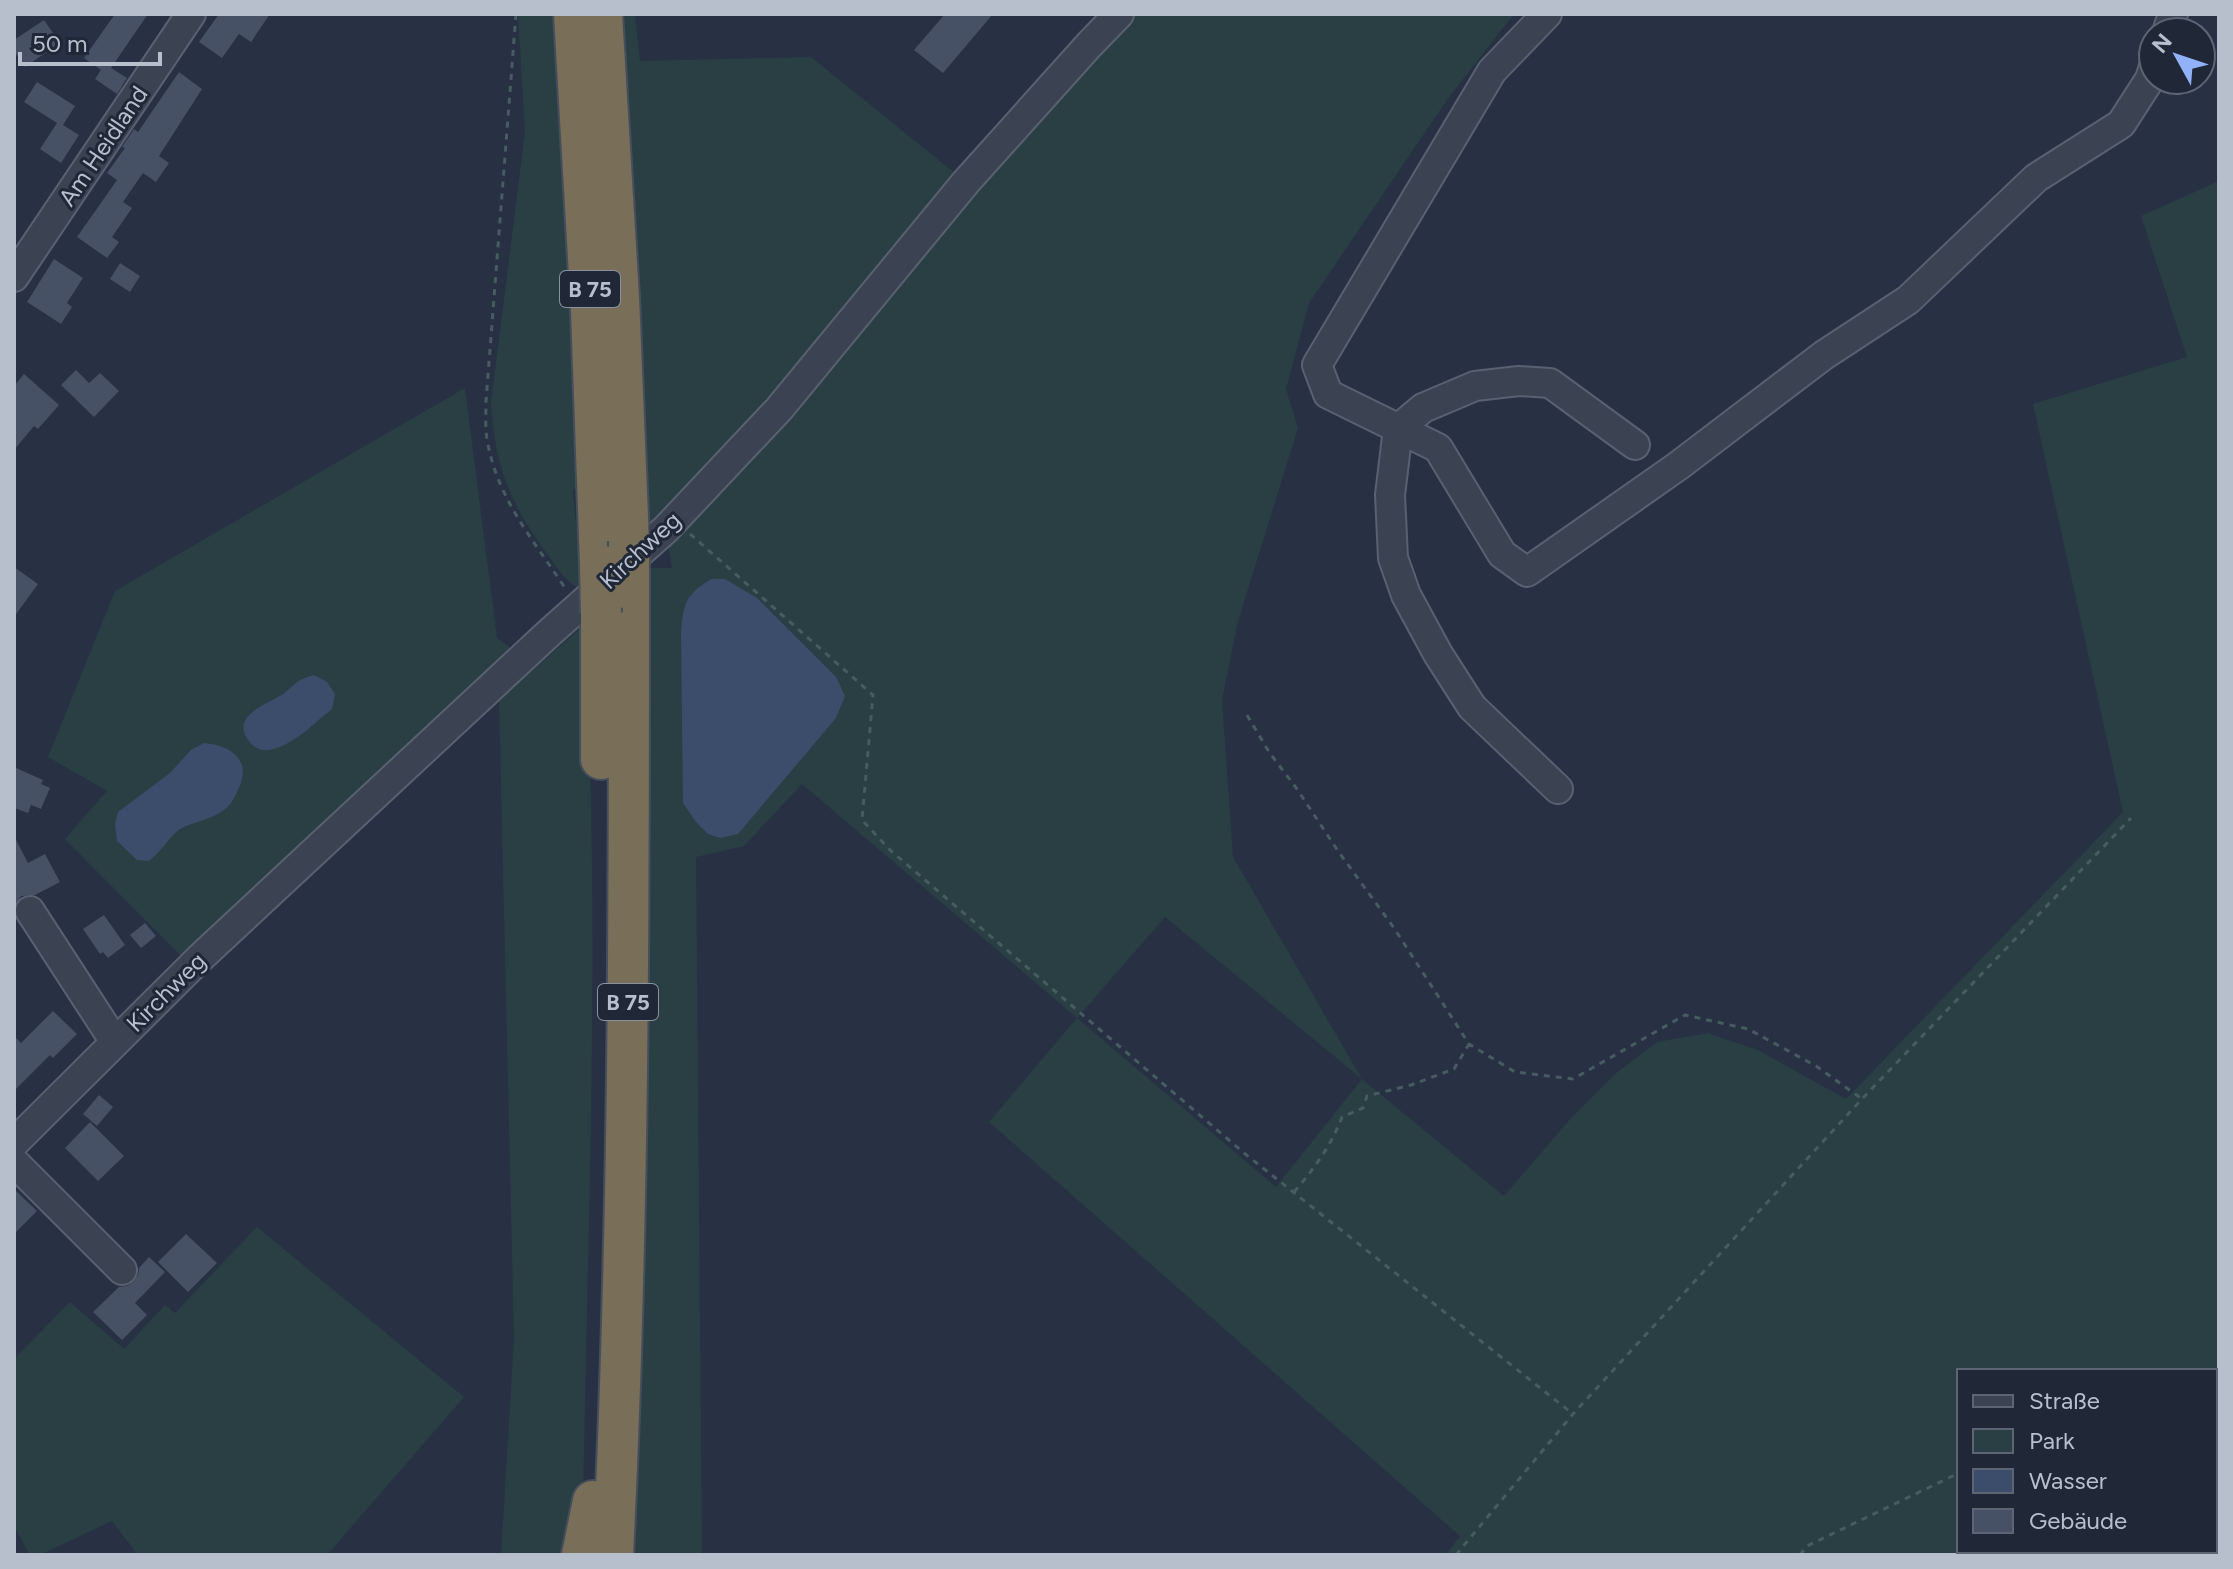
<svg xmlns="http://www.w3.org/2000/svg" width="2233" height="1569" font-family="Figtree,sans-serif">
  <style>
    .green { fill: #293f44; fill-rule: evenodd }
    .water { fill: #3c4d6c }
    .building { fill: #465165 }
    .lines { fill: none; stroke-linecap: round; stroke-linejoin: round }
    .minor-casing { stroke: #596170; stroke-width: 32 }
    .highway-casing { stroke: #464e5d; stroke-width: 44 }
    .path { stroke: #475c60; stroke-width: 3; stroke-dasharray: 6 6; stroke-linecap: butt }
    .minor { stroke: #3b4353; stroke-width: 28 }
    .highway { stroke: #796e58; stroke-width: 40 }
    .highway-bridge-casing { stroke: #464e5d; stroke-width: 44; stroke-linecap: butt }
    .highway-bridge { stroke: #796e58; stroke-width: 40 }
    .labels { text-anchor: middle; dominant-baseline: central; stroke-width: 6; stroke-linejoin: round; paint-order: stroke }
    .shield { fill: #202838; stroke: #8a92a0; stroke-width: 2 }
    .shield-label { font-size: 22px; font-weight: bold; fill: #b8bfcc }
    .street-label { font-size: 24px; fill: #b8bfcc; stroke: #202838 }
  </style>
  <rect width="100%" height="100%" fill="#273143"/>
  <path class="green" d="M518,14h44l24,462 -13,15 9,99c-17,-8 -24,-21 -35,-36 -37,-51 -52,-87 -56,-151l34,-271z
    M613,14h22l5,47 171,-4 155,125 153,-168h395l-65,83 -140,206 -23,86 12,39 -60,193 -16,79 11,157 129,222 142,117 68,-79 43,-43 42,-32 51,-9 50,17 88,49 277,-287 -90,-408 154,-47 -46,-141 78,-35v1374h-773l14,-19 -471,-414 88,-104 -275,-234 -58,62 -48,11 6,698h-69l14,-987h25l-6,-39 -22,7zM1165,917l197,162 -86,108 -199,-169zM1959,1371h256v180h-256z
    M465,388l32,250 26,19 -332,309 -126,-127 42,-48 -59,-34 67,-166z
    M584,625c17,291 4,583 -1,875l-5,55h-77l13,-217 -15,-638z
    M257,1227l207,170 -137,158h-189l-26,-34 -72,34h-10l-16,-29v-167l56,-57 54,47 41,-44 10,8z"/>
  <path class="water" d="M711,579h14l32,19 79,79 9,19 -9,22 -98,116 -18,4 -12,-4 -12,-12 -13,-19 -2,-171c3,-29 4,-37 30,-53z
    M314,675l13,7 8,12 -3,15c-18,14 -38,36 -62,41 -9,1 -16,-2 -21,-9 -20,-25 19,-37 34,-47 13,-10 13,-14 31,-19z
    M204,743c30,3 49,19 33,49 -4,9 -8,15 -16,20 -12,8 -28,10 -41,17 -11,8 -19,23 -31,32l-12,-1 -20,-19 -2,-17 3,-12 52,-39 21,-23z"/>
  <path class="building" d="M115,14h33l-37,54 16,10 -10,16 -22,-15 6,-9 -17,-12z
    M219,14h51l-19,28 -12,-8 -17,24 -23,-16z
    M945,14h48l-50,59 -29,-23z
    M44,20l16,23 -35,24 -11,-16v-11z
    M179,72l23,17 -43,67 10,7 -13,19 -13,-9 -20,29 9,6 -20,29 7,5 -12,16 -30,-21 40,-57 -10,-7 18,-25 -3,-1 12,-18 4,3z
    M37,82l38,24 -12,19 16,10 -18,28 -21,-14 17,-26 -33,-21z
    M54,259l29,19 -16,25 5,4 -11,17 -34,-22z
    M120,263l20,13 -10,16 -20,-13z
    M76,370l13,13 11,-10 19,18 -25,26 -33,-32z
    M24,374l35,31 -21,24 -4,-3 -20,24v-64z
    M14,567l24,17 -24,33z
    M14,767l29,13 -2,4 9,4 -9,21 -10,-4 -3,8 -14,-5z
    M14,836l14,27 17,-9 15,28 -25,13 -14,1 -7,10z
    M104,915l21,30 -17,13 -5,-6 -3,2 -17,-25z
    M145,923l11,13 -15,12 -11,-13z
    M53,1011l24,23 -24,24 -3,-3 -36,36v-55l7,7z
    M99,1095l14,12 -16,19 -14,-12z
    M90,1122l34,34 -26,25 -33,-33z
    M14,1189l23,22 -23,23z
    M186,1234l31,29 -29,29 -30,-30z
    M149,1257l16,15 -30,31 12,12 -25,25 -29,-28 26,-25 8,-1 6,-4 5,-7 1,-7z"/>
  <g class="lines">
    <g class="minor-casing">
      <path id="minor" d="M1547,14l-55,57 -175,294 11,29 110,54 64,106 25,18 151,-106 146,-111 84,-55 128,-122 85,-54 29,-45 3,-10
        M2167,32l6,-18
        M14,277l177,-263
        M1558,789l-86,-82 -34,-53 -32,-59 -13,-37 -3,-63 8,-66 25,-21 52,-22 44,-5 31,2 85,62
        M30,911l85,131
        M14,1143l186,-185 348,-324 118,-105 113,-120 187,-227 123,-137 30,-31
        M14,1162l108,108"/>
    </g>
    <g class="highway-casing">
      <path id="highway" d="M574,14l17,296 9,255
        M602,14l17,283 10,244
        M601,613v146
        M582,1555l11,-54
        M613,1555c16,-322 16,-644 16,-966"/>
    </g>
    <path class="path" d="M516,14l-30,387c0,12 -1,26 1,38 10,60 46,100 78,149
      M690,534l183,161 -11,125 28,30 354,303 329,261
      M1247,715l22,37 28,37 41,62 56,77 75,116 46,28 58,7 112,-64 63,14 68,37 46,33
      M1294,1192c20,-23 37,-46 48,-75l21,-9 4,-12 44,-11 43,-16 15,-25
      M2215,1387l4,-1
      M1456,1555l117,-141 289,-315 269,-281
      M1800,1555l7,-9 152,-73"/>
    <use href="#minor" class="minor"/>
    <use href="#highway" class="highway"/>
    <g class="highway-bridge-casing">
      <path id="highway-bridge" d="M629,541v48
        M600,565l1,48"/>
    </g>
    <use href="#highway-bridge" class="highway-bridge"/>
  </g>
  <g class="labels">
    <g class="shield">
      <rect x="560" y="271" width="60" height="36" rx="6"/>
      <rect x="598" y="984" width="60" height="36" rx="6"/>
    </g>
    <g class="shield-label">
      <text x="590" y="289">B 75</text>
      <text x="628" y="1002">B 75</text>
    </g>
    <g class="street-label">
      <text transform="translate(103 146) rotate(-56)">Am Heidland</text>
      <text transform="translate(640 550) rotate(-43)">Kirchweg</text>
      <text transform="translate(166 992) rotate(-45)">Kirchweg</text>
    </g>
  </g>
  <rect width="2233" height="1569" fill="none" stroke="#b8bfcc" stroke-width="32"/>
  <rect x="1957" y="1369" width="260" height="184" fill="#202838" stroke="#5d6473" stroke-width="2"/>
  <rect x="1973" y="1395" width="40" height="12" fill="#3b4353" stroke="#5d6473" stroke-width="2"/>
  <text x="2029" y="1409" font-size="24" fill="#b8bfcc">Straße</text>
  <rect x="1973" y="1429" width="40" height="24" fill="#293f44" stroke="#5d6473" stroke-width="2"/>
  <text x="2029" y="1449" font-size="24" fill="#b8bfcc">Park</text>
  <rect x="1973" y="1469" width="40" height="24" fill="#3c4d6c" stroke="#5d6473" stroke-width="2"/>
  <text x="2029" y="1489" font-size="24" fill="#b8bfcc">Wasser</text>
  <rect x="1973" y="1509" width="40" height="24" fill="#465165" stroke="#5d6473" stroke-width="2"/>
  <text x="2029" y="1529" font-size="24" fill="#b8bfcc">Gebäude</text>
  <g transform="translate(2177 56) rotate(310)"><circle r="38" fill="#202838" stroke="#5d6473" stroke-width="2"/>
  <path d="M0-6L14 30L0 20L-14 30Z" fill="#91b2f9"/>
  <text y="-12" font-size="22" font-weight="bold" text-anchor="middle" fill="#b8bfcc">N</text>
  </g>
  <path d="M20 52v12h140v-12" fill="none" stroke="#b8bfcc" stroke-width="4"/>
  <text x="32" y="52" font-size="24" fill="#b8bfcc" stroke="#202838" stroke-width="6" paint-order="stroke">50 m</text>
</svg>
